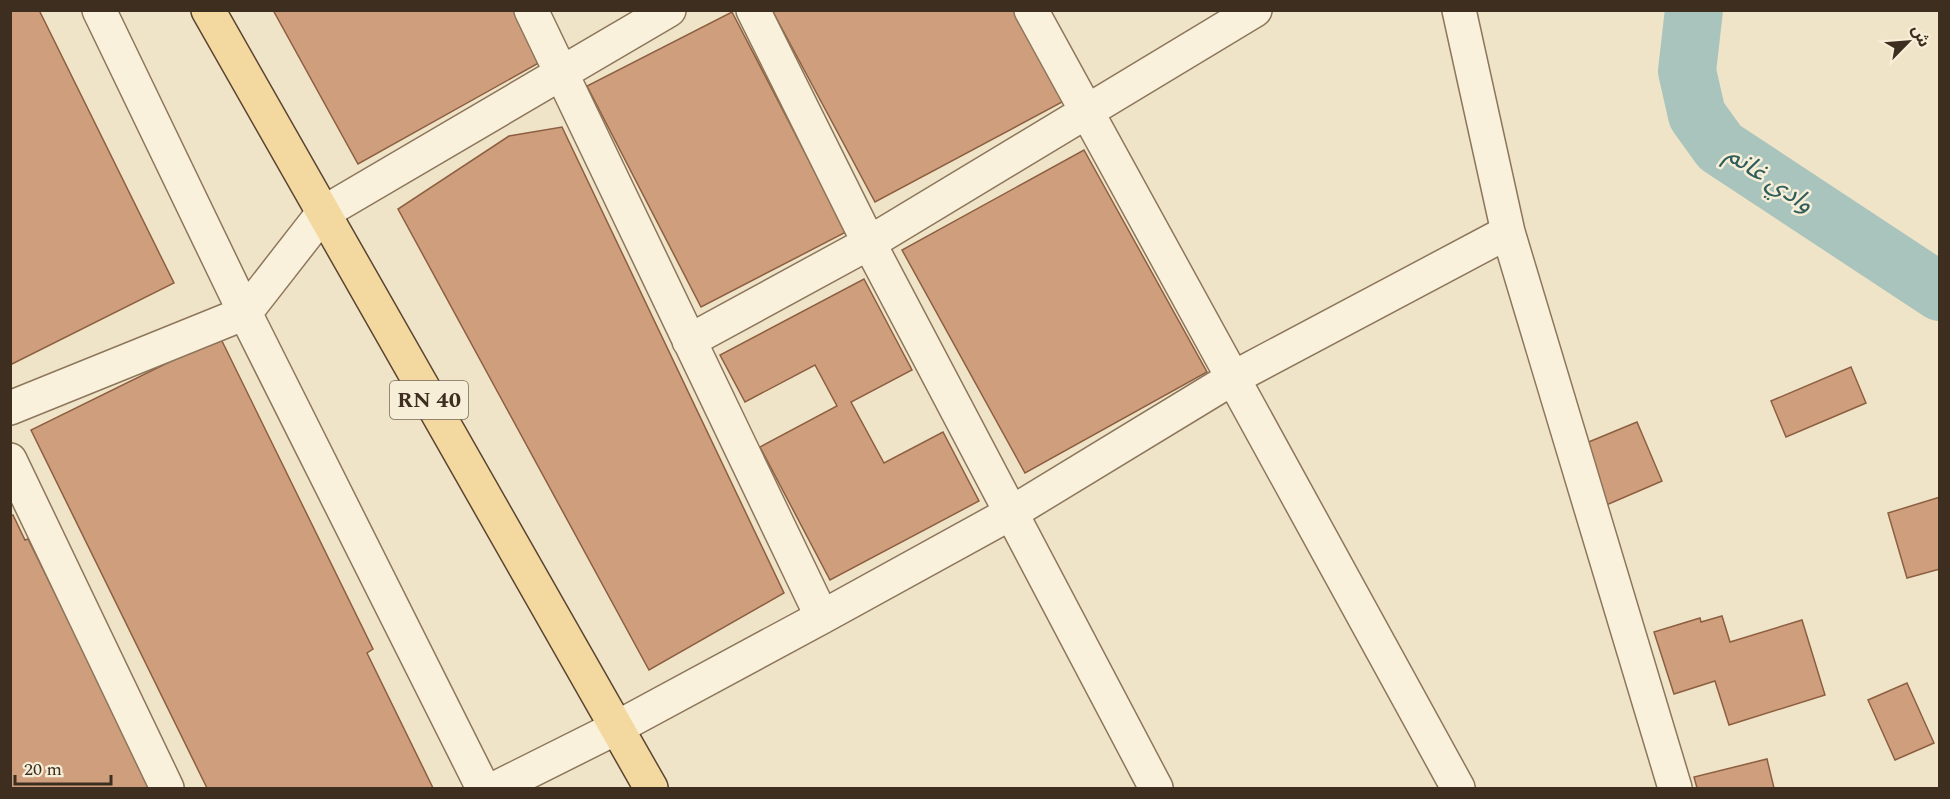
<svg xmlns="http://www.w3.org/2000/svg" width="1950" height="799" font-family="Spectral,'Noto Sans Arabic',serif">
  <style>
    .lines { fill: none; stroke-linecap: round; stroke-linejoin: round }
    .river { stroke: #a9c4bc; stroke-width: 58 }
    .building { fill: #cf9f7d; stroke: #8d5f41; stroke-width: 1.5 }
    .street-casing { stroke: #8d765c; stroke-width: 36 }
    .primary-casing { stroke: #5b4430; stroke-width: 36 }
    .street { stroke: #faf1dc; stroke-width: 33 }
    .primary { stroke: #f3d9a0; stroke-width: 33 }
    .labels { text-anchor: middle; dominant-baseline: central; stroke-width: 5; stroke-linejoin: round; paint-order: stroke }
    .shield { fill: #f7eed8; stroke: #756857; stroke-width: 1.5 }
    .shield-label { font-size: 22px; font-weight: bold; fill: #3d2e20 }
    .water-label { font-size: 26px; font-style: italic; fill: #2f5d5a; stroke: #f7eed8 }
  </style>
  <rect width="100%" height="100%" fill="#f0e4c8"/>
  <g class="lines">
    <path class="river" d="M1694,10l-7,61 10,44 23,32 220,145"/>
  </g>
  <path class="building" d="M10,10h29l135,273 -164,82z
    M273,10h243l28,50 -186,104z
    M772,10h243l49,91 -189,101z
    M732,12l114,220 -145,75 -114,-221z
    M562,127l222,466 -135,77 -251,-461 111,-73z
    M1084,150l123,222 -182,101 -123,-223z
    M864,279l48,91 -61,32 33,61 59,-31 36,69 -149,79 -70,-133 77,-41 -22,-41 -70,37 -25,-47z
    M220,337l153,312 -6,4 66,135h-226l-176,-358z
    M1851,367l15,36 -80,34 -15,-36z
    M1637,422l25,59 -58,25 -25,-60z
    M1940,497v72l-33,9 -19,-65z
    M13,515l12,25 3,-1 123,249h-141v-272z
    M1722,616l8,26 72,-22 23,75 -96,30 -14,-44 -41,13 -20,-62 46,-14 1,4z
    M1907,683l27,60 -39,17 -27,-60z
    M1767,759l7,29h-77l-3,-11z"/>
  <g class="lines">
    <g class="street-casing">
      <path id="street" d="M99,10l146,303 238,475
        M531,10l291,607
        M753,10l116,233 287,545
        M1031,10l427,778
        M1459,10l49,222 167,556
        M689,341l180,-98 386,-233
        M10,408l235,-95 78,-100 346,-203
        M10,460l157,328
        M496,788l122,-61 204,-110 189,-104 222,-135 275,-146"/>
    </g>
    <g class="primary-casing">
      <path id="primary" d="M208,10l443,778"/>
    </g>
    <use href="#street" class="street"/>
    <use href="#primary" class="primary"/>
  </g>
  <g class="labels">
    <rect class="shield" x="390" y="381" width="78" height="38" rx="4.5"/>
    <g class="shield-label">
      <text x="429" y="400">RN 40</text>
    </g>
    <g class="water-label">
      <text transform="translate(1770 179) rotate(34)">وادي غانم</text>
    </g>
  </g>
  <rect width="1950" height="799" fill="none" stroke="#3d2e20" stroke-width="24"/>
  <g transform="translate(1908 42) rotate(65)" stroke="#f7eed8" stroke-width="4.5" paint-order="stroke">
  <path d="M0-4.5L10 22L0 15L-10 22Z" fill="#3d2e20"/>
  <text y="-9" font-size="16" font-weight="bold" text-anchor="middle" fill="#3d2e20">ش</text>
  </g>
  <path d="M15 775v9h96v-9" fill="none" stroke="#3d2e20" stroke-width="3"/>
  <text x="24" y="775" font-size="18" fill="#3d2e20" stroke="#f7eed8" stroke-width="4.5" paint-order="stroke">20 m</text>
</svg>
